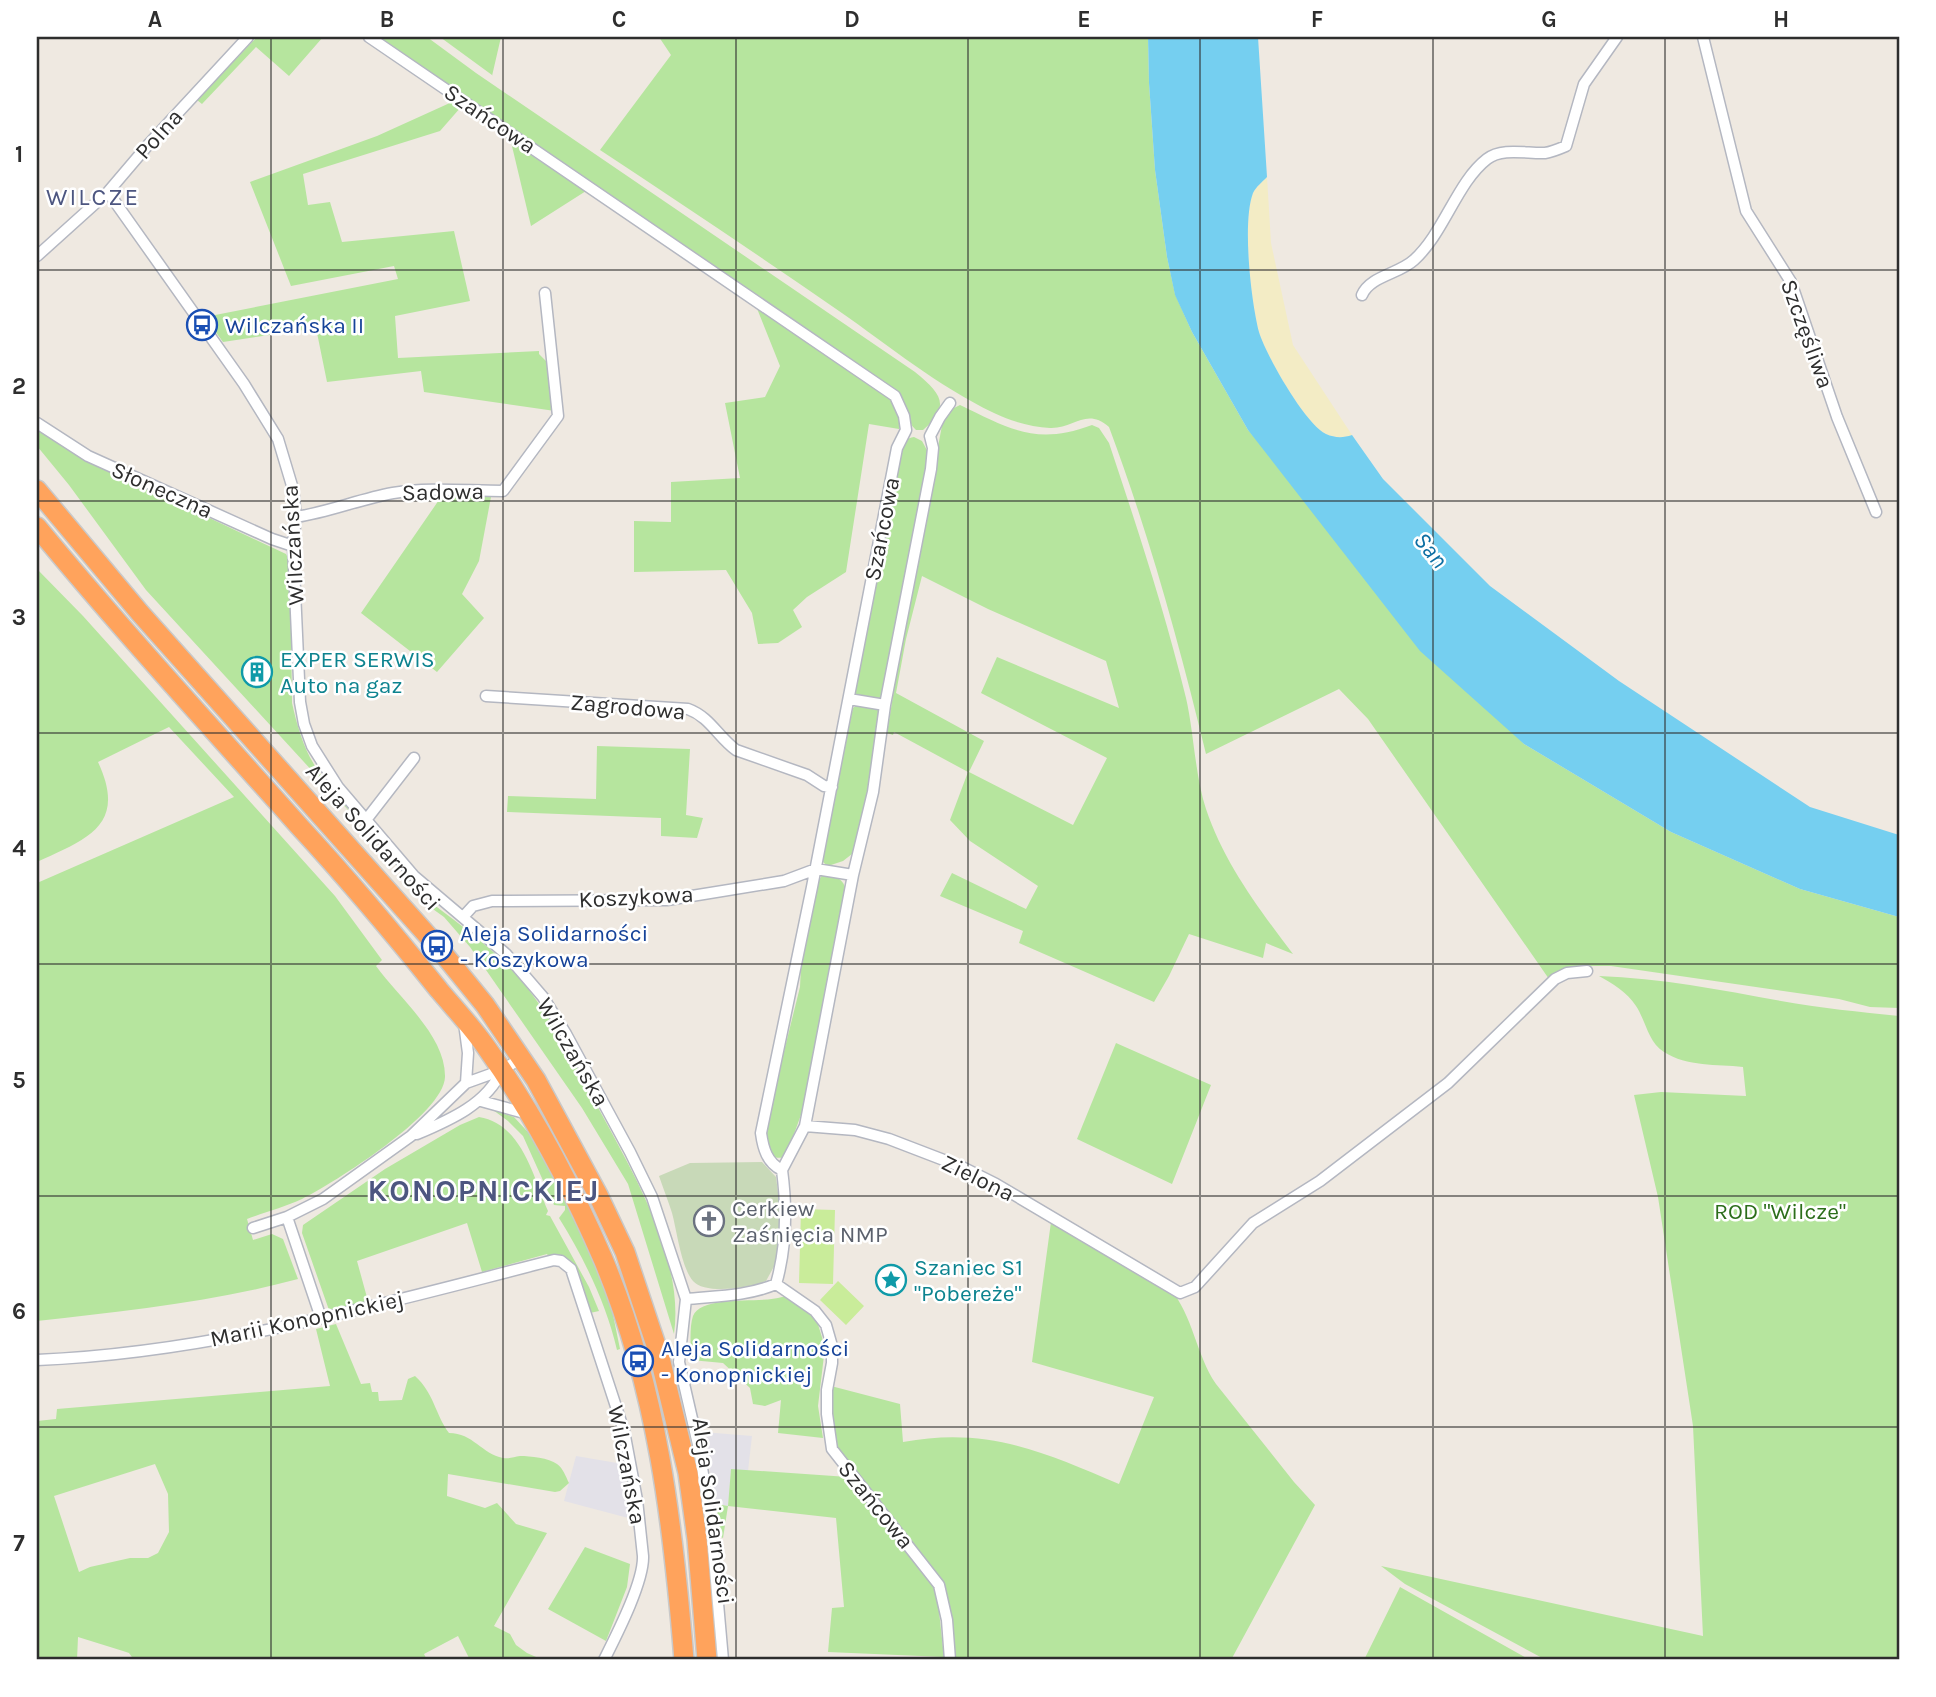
<svg xmlns="http://www.w3.org/2000/svg" width="1936" height="1697" font-family="Karla,sans-serif">
  <style>
    .industrial { fill: #e3e1e8 }
    .green { fill: #b6e59e; fill-rule: evenodd }
    .sand { fill: #f3ecc5 }
    .cemetery { fill: #c8d9b8 }
    .pitch { fill: #c9ec9a }
    .water { fill: #75cff0 }
    .lines { fill: none; stroke-linecap: round; stroke-linejoin: round }
    .street-casing { stroke: #b4b7c1; stroke-width: 13 }
    .highway-casing { stroke: #c9c9c9; stroke-width: 22 }
    .street { stroke: #fff; stroke-width: 10 }
    .highway { stroke: #ffa35c; stroke-width: 19 }
    .grid { fill: none; stroke: #2e2e2e; stroke-width: 2; stroke-opacity: 0.55 }
    .labels { text-anchor: middle; dominant-baseline: central; stroke-width: 5; stroke-linejoin: round; paint-order: stroke }
    .street-label { font-size: 23px; fill: #2e2e2e; stroke: #fff }
    .transit-label { font-size: 23px; fill: #164399; stroke: #fff; text-anchor: start }
    .culture-label { font-size: 23px; fill: #0d838f; stroke: #fff; text-anchor: start }
    .worship-label { font-size: 23px; fill: #5b616d; stroke: #fff; text-anchor: start }
    .park-label { font-size: 23px; fill: #2c6e1b; stroke: #fff }
    .neighbourhood-label { font-size: 24px; letter-spacing: 2px; fill: #4d5680; stroke: #fff }
    .water-label { font-size: 24px; font-style: italic; fill: #0d6fa3; stroke: #fff }
    .district-label { font-size: 30px; font-weight: bold; letter-spacing: 2px; fill: #4d5680; stroke: #fff }
    .neatline { fill: none; stroke: #2e2e2e; stroke-width: 2.5 }
    .grid-label { font-size: 23px; text-anchor: middle; font-weight: bold; fill: #2e2e2e }
  </style>
  <rect width="100%" height="100%" fill="#efe9e1"/>
  <path class="industrial" d="M703,1432l49,4 -4,35 -17,-1 -3,36 -12,-2z
    M576,1456l47,8 9,55 -68,-18z"/>
  <path class="green" d="M257,37h66l-34,39 -33,-29 -54,57 -5,-4z
    M372,37h55l49,36 439,299c24,20 38,33 8,58h-7c-10,-9 -10,-23 -17,-34z
    M440,37h61l-9,39v-1z
    M659,37h489l1,46 6,87 12,87 8,37 17,38 56,98 276,314 147,88 129,57 99,28v91l-29,-1 -31,-8 -228,-33h-28l-34,13 -181,-260 -29,-30 -133,65c-27,-111 -57,-220 -97,-327 -23,-20 -35,2 -59,1 -19,-1 -40,-7 -56,-15 -58,-28 -103,-66 -155,-102 -79,-55 -159,-108 -239,-161l71,-95z
    M452,102l9,5 -21,24 -137,43 5,31 22,-3 12,40 112,-11 16,70 -75,15 3,42 141,-7v3l10,10 6,47 -131,-19 -3,-21 -94,11 -11,-54 -93,14 -18,-25 193,-38 -4,-13 -103,20 -41,-104 127,-46z
    M511,142l75,49 -55,35z
    M756,306l123,81c12,12 24,23 20,42l-30,-5 -23,148 -39,25 -14,13 9,17 -24,16 -20,1 -6,-31 -26,-43 -92,2v-51l37,1v-40l69,-4 -15,-75 40,-6 15,-31z
    M960,405c50,24 76,41 132,20l7,3 10,15c28,84 56,169 77,255 8,35 9,78 20,111 18,54 53,100 87,145l-27,-11 -3,15 -74,-24 -20,42 -15,26 -135,-59 4,-12 -83,-35 12,-23 74,36 12,-23 -68,-45 -20,-21 18,-48 -74,-40 -1,3 -6,-2 15,-93 41,-220 7,-10zM922,576l66,33 118,52 13,47 -122,-51 -16,36 126,65 -34,67 -104,-53 15,-31 -88,-48 10,-54z
    M37,430l45,28 204,96 4,8 2,141c5,22 11,44 23,63 12,20 30,39 45,57l-214,-233 -77,-105 -32,-39z
    M914,437l8,4 7,13 -45,242 -3,2 -27,-2 42,-231c3,-12 4,-26 18,-28z
    M441,497h50l-12,64 -17,33 22,24 -47,54 -76,-59z
    M37,569l46,47 252,280 47,64 -6,6c23,32 70,70 69,111 -1,37 -111,106 -143,122 -17,8 -37,13 -55,20l6,21 19,-6 11,5 15,40c-85,23 -174,32 -261,42v-438l197,-86 -65,-70 -71,35c30,64 -12,77 -61,100z
    M857,705l19,1 4,6 -8,67 -13,59 -7,16 -9,7 -15,5 -4,-3 -3,-5 32,-150z
    M597,746l93,3 -4,66 17,3 -6,20 -36,-2v-18l-154,-6 1,-16 88,3z
    M822,875c11,1 19,1 23,12l-8,59 -35,166 -16,44c-9,4 -13,1 -19,-5l-2,-23 35,-141 1,-21 17,-84z
    M433,904c33,25 66,49 92,81 28,35 48,76 69,115 35,66 91,156 80,234l-46,-150 -46,-76 -112,-161 -26,-30 -14,-10z
    M1599,976c61,2 122,14 182,25 39,7 79,11 118,15v644h-353l-141,-76 -24,-18 322,70 -10,-210 -35,-229 -24,-102 27,-3 85,4 -3,-29c-26,-3 -56,0 -79,-15 -16,-10 -18,-31 -28,-46 -9,-14 -23,-22 -37,-30z
    M1116,1043l95,42 -39,99 -95,-45z
    M493,1110l21,7 23,25 54,109 20,54 9,44 -3,1c-11,-47 -32,-90 -58,-132l6,-8v-4l-11,-1 -31,-69 -15,-15z
    M479,1117c43,7 54,59 69,94l-2,4 4,1 39,71 10,24 -9,2 -18,-49 -12,-9 -11,2 -2,-3 -65,18 -15,-49 -110,38 11,40 -39,9 -27,-77 1,-8 82,-56 75,-44z
    M1051,1222l119,67c23,26 26,66 46,95l78,98 21,23 -84,155h-278l-7,-71 -8,-14 -55,-66 -49,-63 -3,-60 69,18 3,38c84,-16 141,10 216,42l35,-87 -122,-35z
    M782,1297h6l28,21 9,29 -7,59 5,32 -45,-5 3,-33 -16,6 -12,-2 -3,-16 -27,-25 -32,-3c0,-13 -2,-32 2,-44 9,-22 69,-12 89,-19z
    M336,1324l25,60 9,-1 2,9h6l1,9 23,-1 6,-21 7,-3c19,17 20,38 34,57 24,0 33,21 54,25 6,1 11,-1 17,-2 10,0 29,2 37,8 6,4 9,13 12,19l-9,8 -5,1 -107,-18 -1,22 38,12 12,-5 19,21 31,9 -53,93 16,8 6,11 11,8 16,7h-73l-12,-24 -34,18 3,6h-293l-5,-7 -6,-2 -45,-14 -1,23h-40v-239l19,-2 1,-10 273,-23 -14,-57zM155,1464l13,30 1,38 -11,21 -10,5h-18l-40,9 -11,5 -25,-76z
    M731,1469l117,8 85,108 4,8 7,64 -116,-5 4,-44 12,-1 -8,-89 -108,-12 -5,32 -2,-1 -5,-33 12,2z
    M585,1547l45,17 -3,23 -21,54 -58,-32z
    M1400,1587l130,73h-166z"/>
  <path class="sand" d="M1267,177l4,66 22,102 59,90c-9,3 -17,3 -26,-1 -21,-10 -60,-79 -67,-102 -8,-31 -17,-110 -6,-139 3,-6 9,-11 14,-16z"/>
  <path class="cemetery" d="M762,1162l14,15 6,47 -5,37 -11,20c-16,7 -61,14 -73,0 -12,-14 -16,-50 -21,-68 -4,-13 -9,-25 -13,-37l31,-13z"/>
  <path class="pitch" d="M801,1209l34,1 -2,74 -34,-1z
    M838,1281l26,25 -18,19 -26,-25z"/>
  <path class="water" d="M1148,37h110l9,140c-5,5 -11,10 -14,16 -11,29 -2,108 6,139 7,23 46,92 67,102 9,4 17,4 26,1l31,44 107,107 129,95 191,126 89,28v82l-99,-28 -129,-57 -147,-88 -104,-93 -172,-221 -56,-98 -17,-37 -8,-38 -12,-87 -6,-87z"/>
  <g class="lines">
    <g class="street-casing">
      <path id="street" d="M369,37l526,359 9,20 2,14 -9,18 -85,439 -51,246c2,15 6,30 21,37
        M1703,37l43,174 45,71 46,135 39,95
        M108,192l136,192 34,55 15,50 3,28 -3,29 7,156 4,22 8,22 26,41 76,89 92,78 37,43 23,37 64,118 22,45 34,102 -7,63 20,87 12,75 12,136
        M37,256l71,-64 40,-47 100,-108
        M1362,295c8,-19 37,-21 52,-35 30,-27 43,-78 73,-101 15,-12 41,-5 58,-6 7,-1 14,-4 21,-7l18,-62 33,-47
        M37,423l51,33 184,83 21,7
        M930,436l10,-19 10,-14
        M296,517c33,-5 64,-18 97,-24 36,-6 74,-2 110,-2l55,-75 -13,-123
        M486,696l202,13c22,8 30,28 48,41l71,25 17,11 8,1
        M849,699l36,6
        M366,820l48,-62
        M463,917l10,-11 19,-5 175,-1 117,-19 32,-12 37,6
        M464,1023l4,30 -2,30
        M481,1101l47,13
        M805,1126l50,4 34,9 73,28 34,17 184,109 15,-6 58,-64 67,-42 128,-98 107,-104 12,-6 20,-2
        M417,1134c33,-14 70,-30 85,-64
        M782,1170l23,-44 48,-251 20,-83 12,-87 46,-236 2,-21 -3,-12
        M253,1228l34,-11
        M776,1284l39,27 11,14 6,21v17l-5,27v24l5,35 107,136 8,35 3,40
        M686,1299c30,-3 62,-3 90,-15 11,-38 11,-76 6,-114
        M321,1318l-34,-101 36,-18 88,-63 55,-53 36,-13 20,-12
        M37,1360c176,-7 347,-57 517,-100l7,1 10,8 53,162 13,69 6,56c1,26 -27,80 -39,104"/>
    </g>
    <g class="highway-casing">
      <path id="highway" d="M37,490l103,123 297,333 48,59 51,75 62,115 27,57 34,102 29,119 9,66 10,121
        M37,527c84,102 174,200 262,299 49,53 95,108 140,164 16,19 33,37 47,57 47,66 85,138 117,212 54,128 70,264 81,401"/>
    </g>
    <use href="#street" class="street"/>
    <use href="#highway" class="highway"/>
  </g>
  <path class="grid" d="M271,37v1623M503,37v1623M736,37v1623M968,37v1623M1200,37v1623M1433,37v1623M1665,37v1623M37,270h1862M37,501h1862M37,733h1862M37,964h1862M37,1196h1862M37,1427h1862"/>
  <defs>
    <g id="bus-ring" transform="scale(1.575)"><circle r="9.5" fill="#fff" stroke="#1a4fb4" stroke-width="1.5"/><path d="M-5-6H5V4H4V6H2V4H-2V6H-4V4H-5ZM-3.5-4V0h7V-4ZM-3.5 1.2v1.5H-2V1.2ZM2 1.2v1.5H3.5V1.2Z" fill="#1a4fb4"/></g>
    <g id="building-ring" transform="scale(1.575)"><circle r="9.5" fill="#fff" stroke="#0f9aa8" stroke-width="1.5"/><path d="M-4-6H4V6H1V3H-1V6H-4ZM-2.5-4.3h1.7v1.8h-1.7ZM.8-4.3h1.7v1.8H.8ZM-2.5-1h1.7V.8h-1.7ZM.8-1h1.7V.8H.8Z" fill="#0f9aa8"/></g>
    <g id="church-ring" transform="scale(1.575)"><circle r="9.5" fill="#fff" stroke="#6b7280" stroke-width="1.5"/><path d="M-1.2-6h2.4v3.5h3.3v2.4h-3.3V6h-2.4V-.1h-3.3v-2.4h3.3Z" fill="#6b7280"/></g>
    <g id="sight-ring" transform="scale(1.575)"><circle r="9.5" fill="#fff" stroke="#0f9aa8" stroke-width="1.5"/><path d="M0-6L1.8-2.2L6-1.7L2.9 1.2L3.7 5.4L0 3.3L-3.7 5.4L-2.9 1.2L-6-1.7L-1.8-2.2Z" fill="#0f9aa8"/></g>
  </defs>
  <g fill-rule="evenodd">
    <use href="#bus-ring" x="202" y="325"/>
    <use href="#building-ring" x="257" y="672"/>
    <use href="#bus-ring" x="437" y="946"/>
    <use href="#church-ring" x="709" y="1221"/>
    <use href="#sight-ring" x="891" y="1280"/>
    <use href="#bus-ring" x="638" y="1361"/>
  </g>
  <g class="labels">
    <g class="street-label">
      <text transform="translate(490 119) rotate(34)">Szańcowa</text>
      <text transform="translate(159 134) rotate(-48)">Polna</text>
      <text transform="translate(1807 334) rotate(70)">Szczęśliwa</text>
      <text transform="translate(162 490) rotate(24)">Słoneczna</text>
      <text transform="translate(443 492) rotate(-1)">Sadowa</text>
      <text transform="translate(882 529) rotate(-79)">Szańcowa</text>
      <text transform="translate(293 545) rotate(-93)">WiIczańska</text>
      <text transform="translate(628 707) rotate(5)">Zagrodowa</text>
      <text transform="translate(373 837) rotate(48)">Aleja Solidarności</text>
      <text transform="translate(636 897) rotate(-3)">Koszykowa</text>
      <text transform="translate(573 1052) rotate(60)">WiIczańska</text>
      <text transform="translate(978 1178) rotate(26)">Zielona</text>
      <text transform="translate(307 1319) rotate(-12)">Marii Konopnickiej</text>
      <text transform="translate(627 1465) rotate(79)">Wilczańska</text>
      <text transform="translate(876 1505) rotate(51)">Szańcowa</text>
      <text transform="translate(713 1511) rotate(82)">Aleja Solidarności</text>
    </g>
    <g class="transit-label">
      <text x="225" y="325">Wilczańska II</text>
      <text x="460" y="933">Aleja Solidarności<tspan x="460" dy="26">- Koszykowa</tspan></text>
      <text x="661" y="1348">Aleja Solidarności<tspan x="661" dy="26">- Konopnickiej</tspan></text>
    </g>
    <g class="culture-label">
      <text x="280" y="659">EXPER SERWIS<tspan x="280" dy="26">Auto na gaz</tspan></text>
      <text x="914" y="1267">Szaniec S1<tspan x="914" dy="26">"Pobereże"</tspan></text>
    </g>
    <g class="worship-label">
      <text x="732" y="1208">Cerkiew<tspan x="732" dy="26">Zaśnięcia NMP</tspan></text>
    </g>
    <g class="park-label">
      <text x="1780" y="1211">ROD "Wilcze"</text>
    </g>
    <g class="neighbourhood-label">
      <text x="93" y="197">WILCZE</text>
    </g>
    <g class="water-label">
      <text transform="translate(1431 550) rotate(51)">San</text>
    </g>
    <g class="district-label">
      <text x="484" y="1191">KONOPNICKIEJ</text>
    </g>
  </g>
  <rect width="1936" height="1697" fill="none" stroke="#ffffff" stroke-width="77"/>
  <rect x="38" y="38" width="1860" height="1620" class="neatline"/>
  <g class="grid-label">
    <text x="155" y="27">A</text>
    <text x="387" y="27">B</text>
    <text x="619" y="27">C</text>
    <text x="852" y="27">D</text>
    <text x="1084" y="27">E</text>
    <text x="1317" y="27">F</text>
    <text x="1549" y="27">G</text>
    <text x="1781" y="27">H</text>
    <text x="19" y="162">1</text>
    <text x="19" y="394">2</text>
    <text x="19" y="625">3</text>
    <text x="19" y="856">4</text>
    <text x="19" y="1088">5</text>
    <text x="19" y="1319">6</text>
    <text x="19" y="1551">7</text>
  </g>
</svg>
